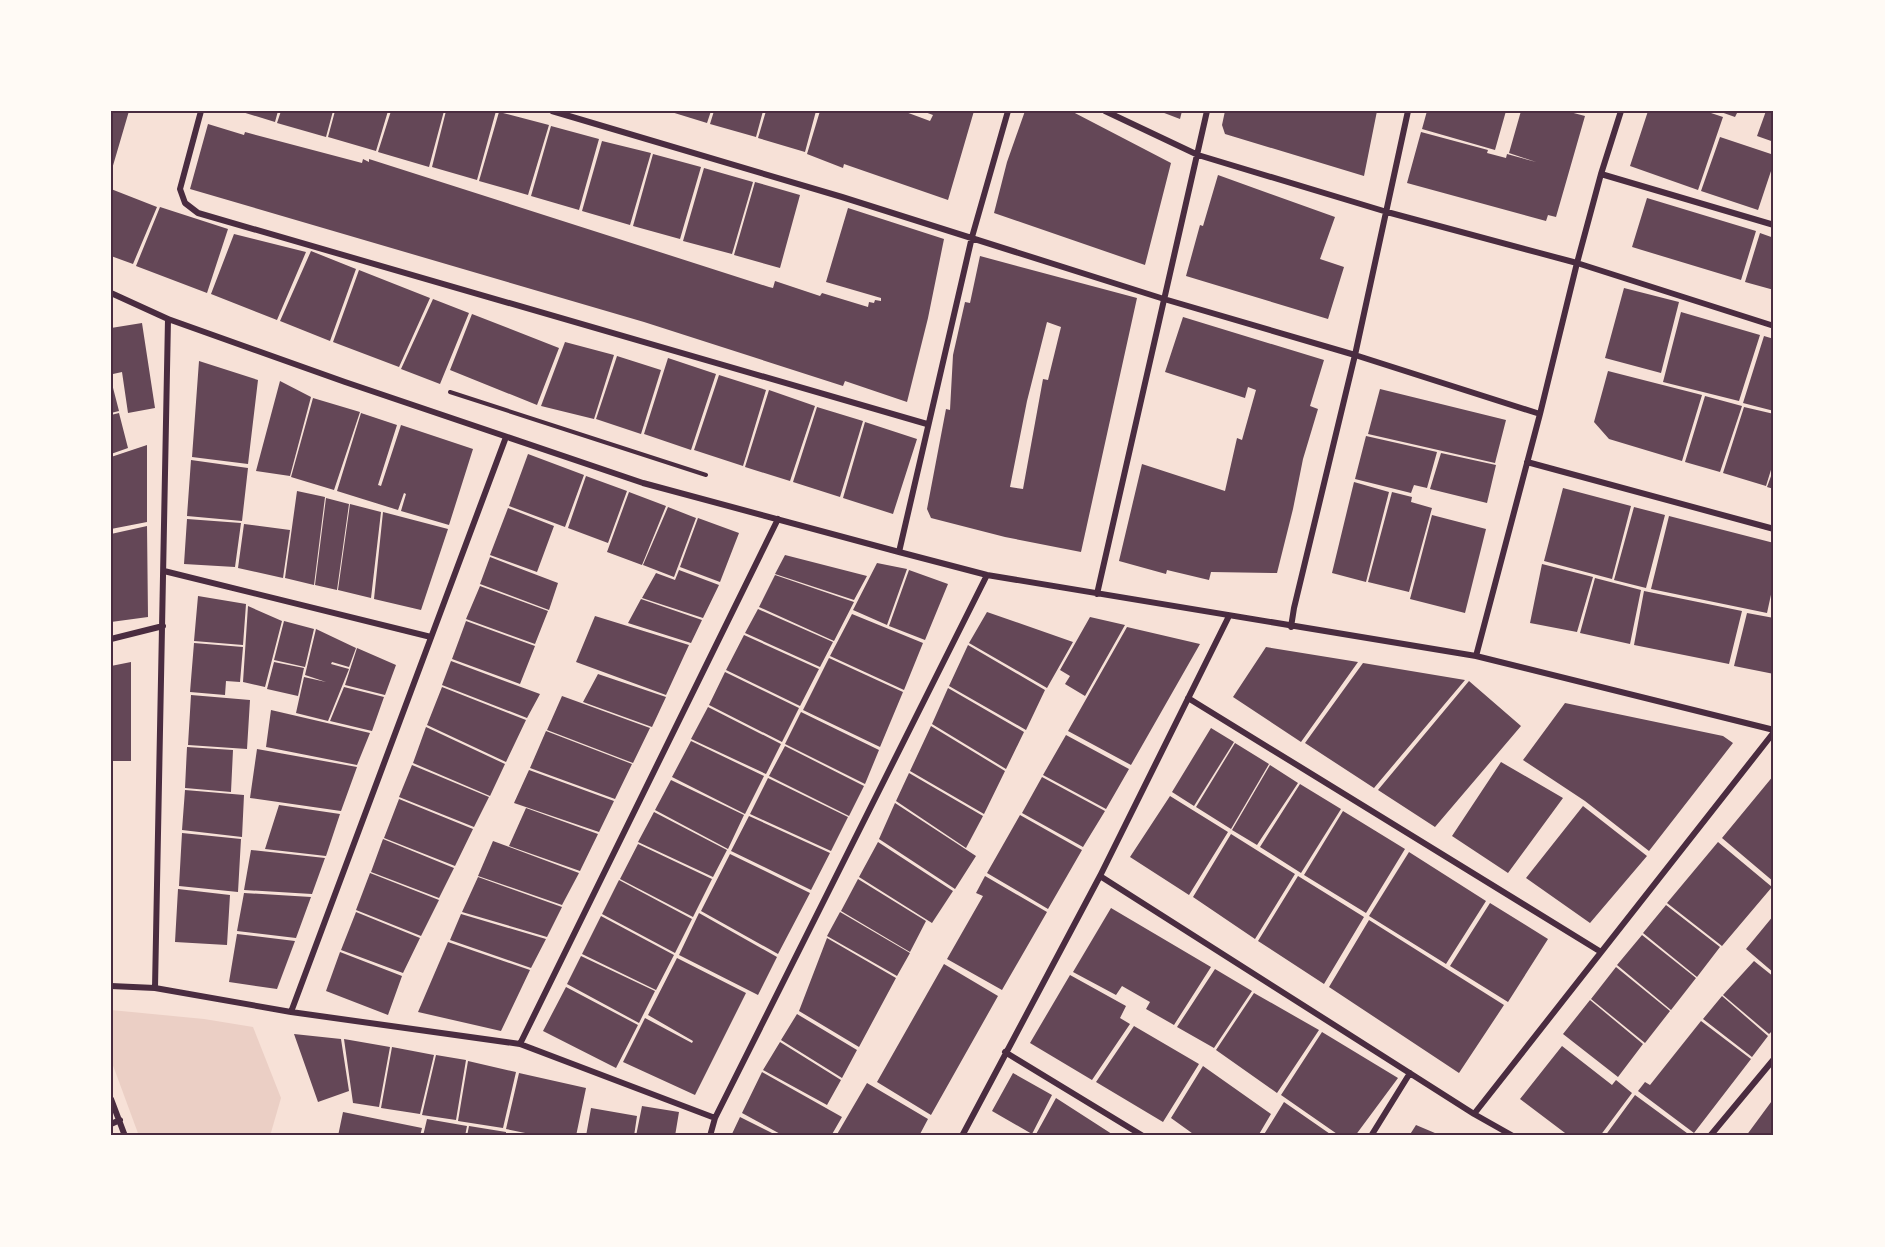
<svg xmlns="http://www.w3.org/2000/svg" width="1885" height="1247" font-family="Arial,sans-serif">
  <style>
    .green { fill: #ebcfc5 }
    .building { fill: #644757; fill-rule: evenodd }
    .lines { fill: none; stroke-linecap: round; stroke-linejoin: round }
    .path { stroke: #4a2c40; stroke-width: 4 }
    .minor { stroke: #4a2c40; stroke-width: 6 }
    .neatline { fill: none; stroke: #4a2c40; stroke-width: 2 }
  </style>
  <rect width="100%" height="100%" fill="#f7e1d7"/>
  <path class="green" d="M111,1010l93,9 49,8 28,71 -11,38h-131l-28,-76z"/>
  <path class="building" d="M111,111h18l-17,58h-1z
    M239,111h39l-3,11z
    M281,111h52l-7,26 -49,-14z
    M335,111h53l-12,40 -48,-14z
    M391,111h53l-15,56 -51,-15z
    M446,111h50l-19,69 -45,-13z
    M668,111h43l-4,12z
    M714,111h49l-7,26 -46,-13z
    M766,111h50l-11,41 -47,-14z
    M820,111h83l27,10 3,-6 -11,-4h52l-26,89 -104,-36 -1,4 -36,-14z
    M1025,111h46l100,52 -26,102 -151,-52 13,-51z
    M1159,111h23l-2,8z
    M1225,111h76l8,2 1,-2h67l-13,65 -139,-42 -3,-9z
    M1427,111h79l-11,39 -73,-21z
    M1521,111h45l19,5 -29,101 -8,-2 -2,6 -139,-38 14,-51 67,18 -1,3 19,5 1,-4 29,8 -27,-9z
    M1648,111h57l18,6 -25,73 -68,-24z
    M1718,111h20l-3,6z
    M1766,111h8v31l-17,-6z
    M499,112l50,13 -21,70 -49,-14z
    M208,124l36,11 1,-3 117,31 1,-4 6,3v-3l400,128 4,1 2,-7 45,15 2,-3 46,14 1,-5 5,1 1,-3 6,1v-3l-55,-16 22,-74 96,31 -16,79 -21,84 -62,-21 -2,5 -199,-64 -454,-133z
    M551,126l48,13 -20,71 -48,-14z
    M1720,137l54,18v7l-16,48 -57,-19z
    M602,141l49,12 -21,72 -48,-14z
    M653,154l48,13 -21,72 -47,-13z
    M704,168l49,14 -21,72 -49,-13z
    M1218,175l117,42 -15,42 24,8 -16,52 -142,-43 14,-51 3,1z
    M755,182l45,13 -20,73 -46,-13z
    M111,189l46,18 -24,57 -22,-8z
    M1647,198l109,33 -15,49 -109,-33z
    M160,207l68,22 -21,64 -71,-27z
    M1760,233l14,5v52l-29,-8z
    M234,234l72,18 -29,68 -66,-26z
    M311,251l45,18 -26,72 -50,-20z
    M980,256l157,42 -56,254 -76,-15 -74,-19 -4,-9 19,-100 4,1 3,-55 12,-53 5,1zM1047,322l14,5 -13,53 -5,-1 -20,110 -13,-2 17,-86z
    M359,270l71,28 -31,69 -66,-25z
    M1624,288l55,14 -18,71 -56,-15z
    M433,299l36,14 -29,71 -39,-15z
    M1681,312l79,23 -21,66 -76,-19z
    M472,314l87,34 -22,57 -87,-35z
    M1183,317l141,43 -14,46 8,3 -15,50 -10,50 -16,64 -66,-1 -2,8 -42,-10 -1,4 -47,-13 23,-97 83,27 12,-53 5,2 14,-50 -8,-3 -3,11 -80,-26z
    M142,323l13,85 -27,5 -6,-41 -9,2 -2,-15v-31z
    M1764,336l10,3v72l-31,-8z
    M565,342l49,13 -20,64 -53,-13z
    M617,356l44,14 -20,64 -45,-15z
    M668,358l48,16 -25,76 -47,-16z
    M199,361l59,19 -10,84 -56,-7z
    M1608,371l94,24 -20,66 -73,-22 -15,-17z
    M719,375l47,15 -23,76 -49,-16z
    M111,380l8,31 -8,2z
    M280,381l31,16 -21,79 -34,-5z
    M1380,389l126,31 -11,43 -127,-29z
    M769,390l46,16 -25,75 -45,-14z
    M1705,396l37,10 -22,66 -35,-10z
    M313,398l47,14 -26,78 -43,-13z
    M817,407l46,14 -23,76 -47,-15z
    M1744,407l30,7v46l-8,26 -43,-13z
    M119,413l9,35 -17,6v-39z
    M361,413l36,12 -19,60 3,1 20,-61 72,24 -24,76 -48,-14 5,-17 -2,-1 -6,17 -61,-19z
    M865,422l52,17 -24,75 -50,-16z
    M1366,436l71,16 -10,36 -13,-3 -3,8 -56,-14z
    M147,445v77l-36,7v-72z
    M1441,453l55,12 -9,38 -57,-14z
    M528,454l56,21 -19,52 -56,-21z
    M191,460l57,8 -6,53 -55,-5z
    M1774,468v21l-7,-2z
    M586,476l41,15 -19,52 -40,-15z
    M1354,482l35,10 -23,90 -34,-9z
    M1563,488l68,18 -19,73 -68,-18z
    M297,491l28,6 -11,88 -29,-7z
    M629,492l37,14 -24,59 -35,-13z
    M1392,492l20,5 -1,5 21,6 -23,84 -41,-10z
    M326,498l23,6 -12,86 -22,-5z
    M350,504l31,8 -10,86 -33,-8z
    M668,507l28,11 -22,59 -31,-12z
    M1634,507l31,8 -19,73 -32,-8z
    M508,508l46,18 -17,46 -47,-17z
    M383,512l65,17 -27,81 -47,-11z
    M1432,515l54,14 -21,84 -55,-14z
    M1669,516l105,27v38l-7,32 -116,-24z
    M698,518l41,15 -19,49 -40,-15z
    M187,519l54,4 -6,44 -51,-3z
    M244,524l46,6 -7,48 -45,-10z
    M147,526l1,91 -37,5v-88z
    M785,555l82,21 -13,24 -79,-26z
    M490,557l68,26 -9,27 -69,-26z
    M877,563l30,6 -20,56 -34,-15z
    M1542,564l51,13 -16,55 -47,-9z
    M679,570l40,15 -16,33 -61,-20 14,-25 19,7z
    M909,570l39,14 -23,56 -36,-14z
    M775,575l79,27 -20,39 -75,-34z
    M1595,578l46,12 -11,54 -50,-11z
    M480,586l68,25 -13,33 -69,-25z
    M1644,591l98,20 -13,53 -95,-19z
    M198,596l48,8 -3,41 -49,-4z
    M641,599l61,21 -11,23 -63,-20z
    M248,606l34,15 -17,66 -22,-5z
    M758,609l75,33 -13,25 -75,-34z
    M987,612l86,30 -26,46 -78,-45z
    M1747,613l27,5v56l-40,-8z
    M852,614l71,29 -19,47 -74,-34z
    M595,616l94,29 -23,50 -90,-33z
    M1090,617l35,8 -40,71 -20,-12 5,-8 -10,-6z
    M284,621l30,8 -9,38 -31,-7z
    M466,621l69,25 -15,38 -68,-25z
    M1127,627l73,17 -69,121 -63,-34z
    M316,629l40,19 -7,19 -17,-5 -1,2 18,5 -21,52 -32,-8 8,-36 22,5 -21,-7z
    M744,635l75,34 -19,37 -74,-36z
    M194,643l49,4 -3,35 -14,-1 -1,14 -35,-3z
    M968,645l77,45 -19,40 -77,-44z
    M1266,647l92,15 -57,80 -68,-45z
    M357,648l39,17 -11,30 -40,-10z
    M829,658l74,34 -23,55 -77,-37z
    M451,661l89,33 -13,24 -85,-33z
    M131,662v99h-20v-95z
    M274,662l30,6 -6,28 -31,-7z
    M1363,663l102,17 -91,108 -69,-45z
    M725,672l74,36 -17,34 -73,-37z
    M598,674l68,23 -14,30 -69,-25z
    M1469,681l52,45 -86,101 -57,-37z
    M344,687l40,10 -12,34 -42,-10z
    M442,687l84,33 -20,42 -79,-37z
    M948,688l76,44 -18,37 -74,-45z
    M191,695l59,5 -3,49 -59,-4z
    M562,696l88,32 -17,35 -86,-33z
    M1565,703l158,33 10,7 -84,108 -64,-50 -62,-41z
    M708,707l73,37 -15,30 -75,-35z
    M271,710l99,23 -13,32 -91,-18z
    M801,712l78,38 -14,34 -80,-40z
    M931,726l74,45 -21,43 -74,-43z
    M426,727l79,37 -15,32 -77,-33z
    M1211,728l23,14 -40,64 -22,-14z
    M546,731l86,33 -17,35 -85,-31z
    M1066,735l63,34 -23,40 -63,-34z
    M691,741l73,35 -19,38 -73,-37z
    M1235,743l34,21 -38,65 -35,-22z
    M785,746l79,40 -15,30 -80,-40z
    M187,747l46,3 -2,42 -46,-4z
    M257,749l100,18 -16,44 -91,-13z
    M1501,762l62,36 -55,75 -56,-37z
    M412,765l77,32 -15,30 -75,-30z
    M1270,765l28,18 -41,62 -25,-15z
    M529,770l85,31 -15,31 -85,-29z
    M909,773l74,43 -17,32 -70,-47z
    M1774,775v107l-52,-44z
    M1042,777l63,34 -22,36 -61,-34z
    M768,778l80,39 -17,34 -81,-37z
    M671,780l73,35 -16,34 -73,-39z
    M1300,784l41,25 -40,64 -41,-26z
    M185,790l59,5 -2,42 -60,-7z
    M1170,796l58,36 -39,63 -59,-38z
    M399,799l74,30 -18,37 -71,-28z
    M895,803l81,53 -21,33 -76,-50z
    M279,805l61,9 -14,42 -61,-7z
    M1583,806l64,50 -57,67 -64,-45z
    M526,808l72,26 -18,37 -71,-25z
    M1343,811l62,38 -39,64 -62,-38z
    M654,812l73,38 -14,27 -75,-35z
    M1020,815l62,35 -34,59 -61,-36z
    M749,816l81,37 -19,37 -80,-39z
    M182,833l59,6 -3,53 -59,-6z
    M1231,834l64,40 -40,65 -62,-42z
    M383,839l71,29 -15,30 -68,-26z
    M493,841l86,32 -17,32 -84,-29z
    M878,842l75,49 -21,32 -73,-46z
    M1718,842l54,45 -50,59 -55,-43z
    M638,844l74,35 -19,38 -73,-38z
    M251,850l74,8 -13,36 -68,-4z
    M1409,852l77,49 -40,63 -77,-48z
    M730,854l80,39 -32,61 -77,-43z
    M370,873l69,27 -18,36 -65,-26z
    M985,876l62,36 -45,78 -55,-31 36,-63 -7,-3z
    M1298,876l66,41 -40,67 -66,-43z
    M478,877l84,30 -15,30 -85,-25z
    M858,879l68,42 -16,31 -69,-41z
    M619,880l73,39 -17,34 -73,-39z
    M178,889l52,6 -3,50 -52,-3z
    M244,893l67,4 -15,41 -59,-7z
    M1490,903l58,36 -40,63 -58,-36z
    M1666,905l54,42 -23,30 -54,-44z
    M1111,908l100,59 -37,58 -28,-16 4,-7 -28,-16 -6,9 -43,-23z
    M356,912l64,26 -17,35 -62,-23z
    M840,912l70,41 -13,23 -70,-40z
    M699,913l78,44 -19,38 -79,-40z
    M461,914l85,25 -15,29 -81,-28z
    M1774,915v58l-28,-24z
    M601,916l73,39 -18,35 -74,-36z
    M1369,920l135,85 -45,68 -130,-86z
    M237,934l58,7 -18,48 -48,-7z
    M1642,935l54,43 -25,32 -54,-45z
    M827,938l69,40 -37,69 -60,-36z
    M448,942l82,28 -29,61 -83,-19z
    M340,952l62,24 -14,39 -62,-24z
    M581,956l74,35 -16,32 -72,-39z
    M677,958l69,35 -51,102 -72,-33 22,-44 47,25 1,-2 -45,-26z
    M1754,961l20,16v52l-5,5 -46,-39z
    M944,964l54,32 -67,119 -54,-33z
    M1616,967l54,44 -25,32 -54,-44z
    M1215,969l37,22 -38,57 -37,-21z
    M1070,975l56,31 -6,12 10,6 -38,56 -62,-37z
    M566,987l72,38 -22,43 -73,-37z
    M1254,993l65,37 -42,63 -61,-43z
    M1722,996l46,40 -16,21 -49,-38z
    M1590,1000l53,44 -25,33 -55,-43z
    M797,1014l60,36 -15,28 -61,-38z
    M1701,1021l50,38 -57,74 -56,-42 7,-9 5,3z
    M1134,1026l65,38 -36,58 -67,-40z
    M1322,1032l76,46 -43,58h-15l-59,-41z
    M294,1034l47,5 8,52 -31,11z
    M344,1039l46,8 -11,60 -26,-4z
    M780,1042l61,38 -14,25 -64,-35z
    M1562,1046l50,39 4,-5 16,13 -32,43h-31l-49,-37z
    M392,1047l42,8 -14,59 -39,-6z
    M436,1055l30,5 -10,60 -34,-5z
    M468,1061l48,11 -13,56 -45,-7z
    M1203,1066l68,48 -13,22h-62l-25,-18z
    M762,1072l80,45 -11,19h-47l-42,-23z
    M519,1073l67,15 -10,48h-36l-34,-7z
    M1013,1073l39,22 -20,39 -40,-23z
    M867,1083l61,36 -9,17h-83z
    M1635,1095l56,41h-86z
    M1056,1098l59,38h-80z
    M1774,1098v38h-28z
    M1284,1102l49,34h-70z
    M642,1106l37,6 -4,24h-39z
    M591,1108l46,8 -3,20h-48z
    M343,1112l79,16 -2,8h-82z
    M740,1117l38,19h-47z
    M427,1119l40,7 -2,10h-42z
    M1416,1125l26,11h-33z
    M469,1126l37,6v4h-39z"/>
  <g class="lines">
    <path class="path" d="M450,392l256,83"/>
    <path class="minor" d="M201,111l-21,78 5,14 13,10 729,211
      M552,111l290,86 322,102 191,56 185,59
      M1105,111l93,44 189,57 190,51 197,63
      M1601,174l173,51
      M111,293l57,26 177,63 298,101 256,69 88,23 489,81 298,74
      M1527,462l247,67
      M899,552l73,-315 36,-126
      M164,571l267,66
      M1097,594l110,-483
      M1291,627l3,-19 61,-253 53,-244
      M111,639l52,-13
      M1476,656l64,-242 37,-151 24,-89 20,-63
      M1188,698l413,254
      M1100,876l374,238 39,22
      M111,986l44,2 136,24 229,32 195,74
      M155,988l13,-669
      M291,1012l215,-575
      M520,1044l258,-525
      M1005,1052l138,84
      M111,1099l14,37
      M1474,1114l300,-382
      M111,1124l9,-4
      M710,1136l5,-18 272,-543
      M962,1136l138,-260 129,-260
      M1371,1136l39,-63
      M1710,1136l64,-77"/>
  </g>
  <rect width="1885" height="1247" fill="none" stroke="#fffaf5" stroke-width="225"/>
  <rect x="112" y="112" width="1660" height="1022" class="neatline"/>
</svg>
